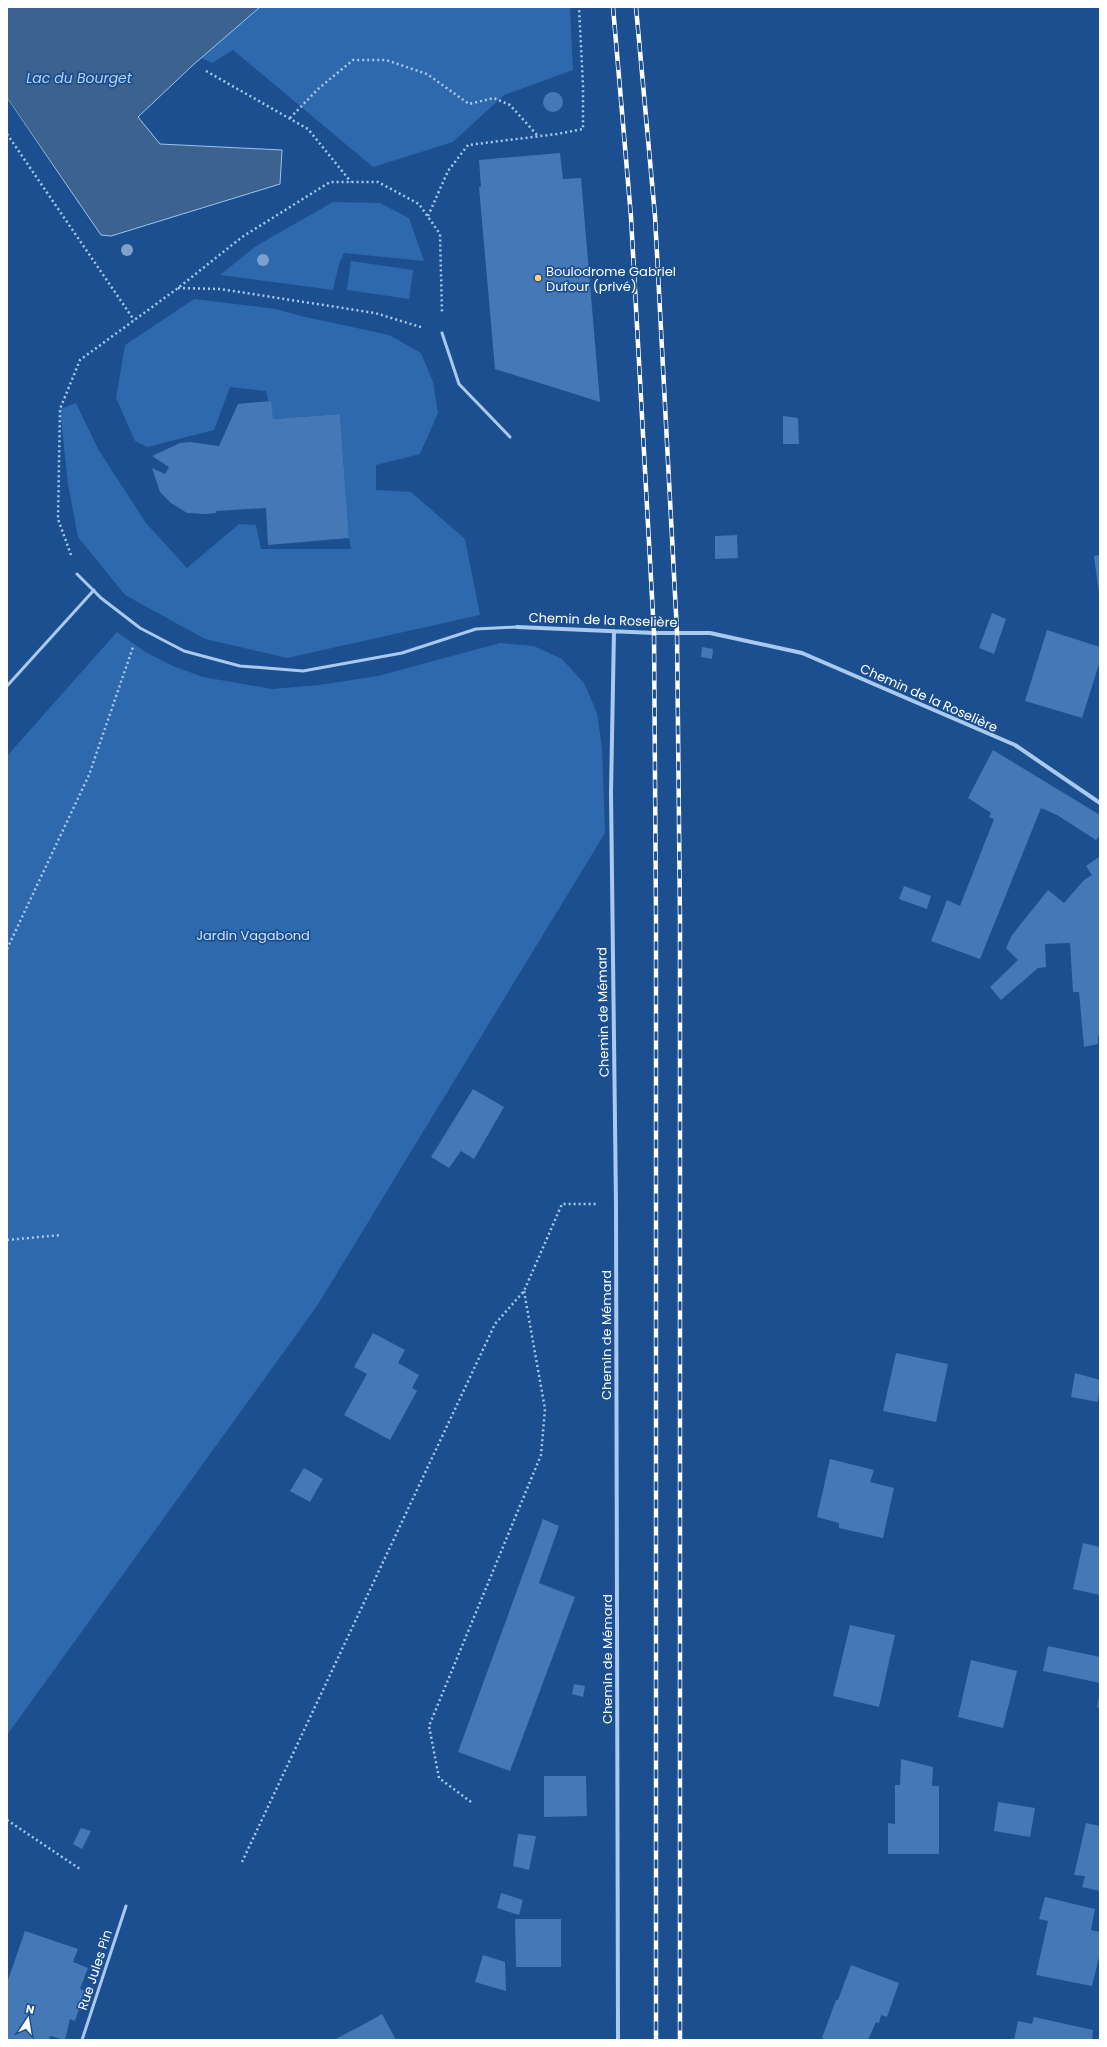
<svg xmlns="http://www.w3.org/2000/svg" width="1107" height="2047" font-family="Poppins,sans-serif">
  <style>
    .green { fill: #2e69ad }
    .water { fill: #3c6290; stroke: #9cc4f0 }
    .pier { fill: #1b4f8f }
    .building { fill: #4478b7 }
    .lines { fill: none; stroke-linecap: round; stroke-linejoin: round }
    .path { stroke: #a9c9ee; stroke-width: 2.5; stroke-dasharray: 2 3; stroke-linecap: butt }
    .lane { stroke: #a9c9ee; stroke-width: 3 }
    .street { stroke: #a9c9ee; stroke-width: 4 }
    .rail-casing { stroke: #fff; stroke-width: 4.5 }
    .rail { stroke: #1b4f8f; stroke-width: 3; stroke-dasharray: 9; stroke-linecap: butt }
    .tree { fill: #7ea0ca }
    .poi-dot { fill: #ffd166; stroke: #1b4f8f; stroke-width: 1.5 }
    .labels { text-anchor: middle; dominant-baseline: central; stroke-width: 3.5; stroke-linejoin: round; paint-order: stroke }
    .poi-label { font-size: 13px; fill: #fff; stroke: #1b4f8f; text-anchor: start }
    .street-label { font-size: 13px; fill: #fff; stroke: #1b4f8f }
    .park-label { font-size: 13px; fill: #cfe3fa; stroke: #1b4f8f }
    .water-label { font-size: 14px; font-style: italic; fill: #b5d3f5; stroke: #1b4f8f }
  </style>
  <rect width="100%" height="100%" fill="#1b4f8f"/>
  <path class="green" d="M125,7h445l3,63 -69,25 -51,47 -80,25 -140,-117 -21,13 -39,-19z
    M333,202l47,1 29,15 15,43 -80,-8 -5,11 -6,26 -113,-15 36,-29z
    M351,261l62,9 -4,29 -62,-9z
    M194,299l82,10 25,7 88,19 32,18 12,29 5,31 -18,41 -44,11v25l35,2 54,47 15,76 -193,43 -82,-19 -80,-44 -47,-58 -10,-53 -8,-75 16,-6 22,46 48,74 41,45 52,-44 17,1 5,24h90l-2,-11 -9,-124 -67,5 -7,-28 -36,-4 -16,43 -67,17 -12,-6 -19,-43 9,-53z
    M117,632l30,21 26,13 30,11 69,12 47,-4 59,-9 122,-33 34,3 28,13 22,24 13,30 5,35 3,85 -288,473 -310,429v-979z"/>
  <path class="water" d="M7,7h253l-67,58 -55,52 22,27 122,6 -2,34 -169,52 -10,-1 -94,-137z"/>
  <path class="pier" d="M7,98l69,102 -5,-4 -64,-95z"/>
  <path class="building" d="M543 102a10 10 0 1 1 20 0a10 10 0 1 1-20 0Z
    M560,153l3,26 18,-1 19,224 -105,-33 -16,-182h2l-2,-27z
    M271,401l2,18 67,-5 9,124 -81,7 -2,-37 -50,3v2l-10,1 -19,-1 -16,-10 -11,-11 -8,-24 13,6 4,-7 -17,-11 28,-13 10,-1 29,4 19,-42z
    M783,416l15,2 1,26h-16z
    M737,535l1,23 -23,1v-23z
    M1100,555v39h-1l-5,-38z
    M992,613l14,6 -12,35 -15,-6z
    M1047,630l53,17v14l-18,57 -57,-17z
    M702,647l11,2 -1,10 -11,-2z
    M993,750l107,65v20l-4,5 -39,-25 -16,-7 -61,151 -49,-18 16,-41 13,6 34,-87 -5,-2 2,-4 -23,-15z
    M1099,857l1,178 -2,1v8l-14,3 -5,-55h-6l-3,-49 -25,1 1,23 -8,1 -37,32 -11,-13 28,-27 -12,-12 6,-13 36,-45 16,13 20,-23 8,-5 -6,-9z
    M904,886l27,10 -4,13 -28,-10z
    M473,1089l31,18 -30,52 -13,-8 -12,17 -18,-11z
    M373,1333l32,17 -7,13 21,12 -7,13 5,3 -27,49 -46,-25 23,-41 -13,-7z
    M896,1353l52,11 -12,58 -53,-11z
    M1075,1373l25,7 -2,22 -27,-5z
    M830,1459l44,11 -4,12 24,6 -11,50 -44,-10v-5l-22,-6z
    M304,1468l19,11 -13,23 -20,-11z
    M543,1519l16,7 -20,57 36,14 -65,174 -52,-19z
    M1083,1543l17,4v48l-27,-6z
    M850,1625l45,10 -16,72 -46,-11z
    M1048,1646l52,11v26l-57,-12z
    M971,1660l46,11 -14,57 -45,-11z
    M574,1684l11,2 -2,11 -11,-3z
    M1099,1697h1v11l-3,-1z
    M901,1759l32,8 -1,19h7v68h-51v-31l7,1v-39h5z
    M544,1776h42l1,40 -43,1z
    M998,1802l37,6 -5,29 -36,-6z
    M1086,1823l14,3v65l-18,-4 3,-11 -11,-1z
    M81,1828l10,3 -9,18 -9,-5z
    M518,1834l18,2 -7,34 -16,-4z
    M501,1893l22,7 -4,15 -22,-7z
    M1045,1897l50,12 -4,21 9,2v21l-8,33 -56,-11 12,-54 -9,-2z
    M515,1919h46v48h-45z
    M25,1931l53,18 -5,13 15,6 -8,21 5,2 -10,30 -5,-2 -5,21 -15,-4 -1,4h-42v-57z
    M483,1955l22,7 1,29 -31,-9z
    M851,1965l48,18 -12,34 -6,-2 -2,8 -3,-1 -8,18h-42l-4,-2 14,-38h2z
    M382,2014l14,26h-62l34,-18z
    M1034,2017l59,13 -1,10h-78l4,-19 14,3z"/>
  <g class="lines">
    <path class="path" d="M206,71l102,58 43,53
      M290,118l28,-29 35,-29h33l41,14 42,30 25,-6 16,7 28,31
      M7,134l127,186
      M428,216l20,-45 20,-26 89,-11 26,-5v-44l-4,-78
      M178,288l42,1 155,24 49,15
      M71,555l-13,-36 2,-110 20,-49 98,-72 64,-51 88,-55h48l41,22 21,30 2,79
      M7,949l82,-174 44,-128
      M7,1240l54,-5
      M471,1802l-32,-24 -10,-52 112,-271 4,-46 -21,-118
      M7,1820l73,49
      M242,1862l253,-538 29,-33 38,-87h34"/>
    <path class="lane" d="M442,333l17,51 51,53
      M77,574l24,24 39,30 44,23 56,15 63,5 99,-18 74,-24 41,-2
      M7,686l87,-96
      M82,2040l44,-134"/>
    <path class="street" d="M517,627l137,6h56l92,20 213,92 85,58
      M614,631l-3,162 5,411 2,836"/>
    <g class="rail-casing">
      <path id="rail" d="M613,7l18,210 23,416 2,286v1121
        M636,7l19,209 22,416 3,287v1121"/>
    </g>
    <use href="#rail" class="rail"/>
  </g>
  <g class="tree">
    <circle cx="127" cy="250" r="6"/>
    <circle cx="263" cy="260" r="6"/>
  </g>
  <circle class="poi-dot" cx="538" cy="278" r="4"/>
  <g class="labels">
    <g class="poi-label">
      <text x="546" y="271">Boulodrome Gabriel<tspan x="546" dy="15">Dufour (privé)</tspan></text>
    </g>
    <g class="street-label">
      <text transform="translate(603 620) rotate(2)">Chemin de la Roselière</text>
      <text transform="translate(929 698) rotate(24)">Chemin de la Roselière</text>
      <text transform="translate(603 1012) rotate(-91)">Chemin de Mémard</text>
      <text transform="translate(606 1335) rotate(-90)">Chemin de Mémard</text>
      <text transform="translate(607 1659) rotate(-90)">Chemin de Mémard</text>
      <text transform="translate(95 1970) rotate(-72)">Rue Jules Pin</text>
    </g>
    <g class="park-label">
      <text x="253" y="935">Jardin Vagabond</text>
    </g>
    <g class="water-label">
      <text x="79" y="78">Lac du Bourget</text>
    </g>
  </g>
  <rect width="1107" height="2047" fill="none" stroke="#ffffff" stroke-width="16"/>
  <g transform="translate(28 2019) rotate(12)" stroke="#1b4f8f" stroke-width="3" paint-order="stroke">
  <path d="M0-3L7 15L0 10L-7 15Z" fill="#ffffff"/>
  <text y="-6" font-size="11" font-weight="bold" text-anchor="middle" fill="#ffffff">N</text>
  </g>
</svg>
